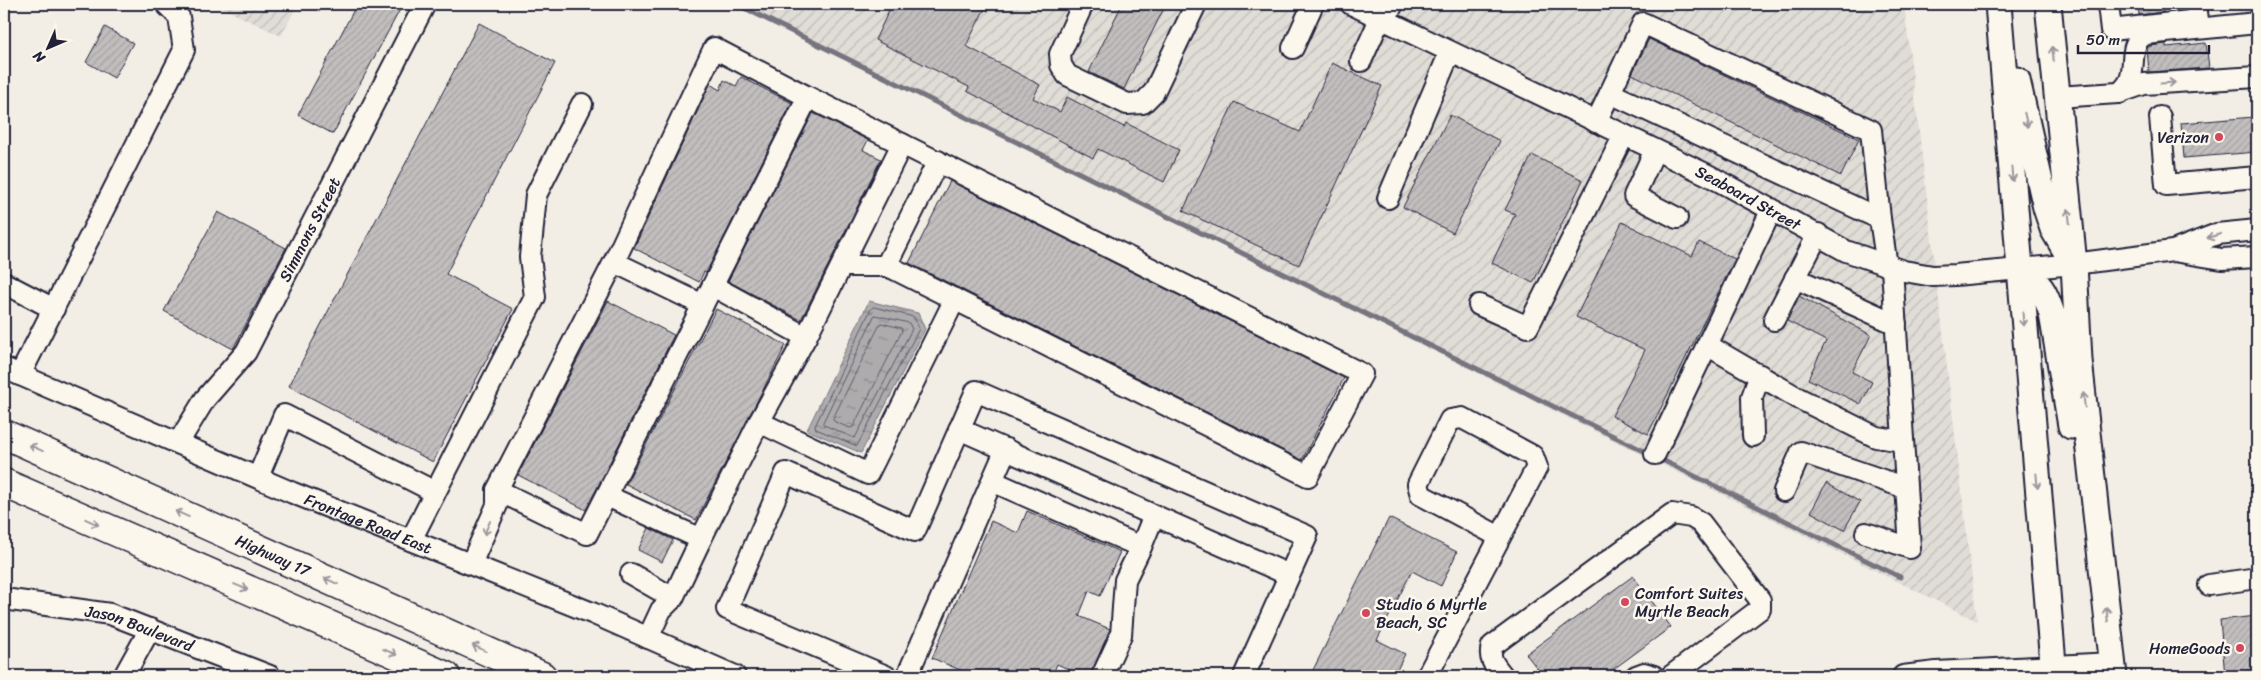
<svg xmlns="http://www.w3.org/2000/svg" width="2261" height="680" font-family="Sriracha,sans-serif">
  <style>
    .industrial { fill: url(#industrial-furrows) }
    .water { fill: url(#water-ripples); stroke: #76747f }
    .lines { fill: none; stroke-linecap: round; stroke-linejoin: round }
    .shore { stroke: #5a5969; stroke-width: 1 }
    .stream { stroke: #76747f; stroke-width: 5 }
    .building { fill: url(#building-hatch); stroke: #22223b }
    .minor-casing { stroke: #22223b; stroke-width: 24 }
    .major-casing { stroke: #22223b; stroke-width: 29 }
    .highway-casing { stroke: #22223b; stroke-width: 31 }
    .minor { stroke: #fbf7ec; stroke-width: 20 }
    .major { stroke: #fbf7ec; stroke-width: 25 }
    .highway { stroke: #fbf7ec; stroke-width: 28 }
    .oneway { stroke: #99979c }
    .poi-dot { fill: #d1495b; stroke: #fbf7ec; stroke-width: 2 }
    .labels { text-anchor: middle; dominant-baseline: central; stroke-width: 5; stroke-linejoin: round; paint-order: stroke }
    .poi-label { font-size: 16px; fill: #22223b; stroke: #fbf7ec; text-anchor: end }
    .street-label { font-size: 16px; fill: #22223b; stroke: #fbf7ec }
  </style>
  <defs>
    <pattern id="industrial-furrows" width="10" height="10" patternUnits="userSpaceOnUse" patternTransform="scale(1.25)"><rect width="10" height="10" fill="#e0dcd6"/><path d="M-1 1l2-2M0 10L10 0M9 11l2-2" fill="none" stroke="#c0bcb9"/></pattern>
    <pattern id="water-ripples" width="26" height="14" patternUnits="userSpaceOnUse" patternTransform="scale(1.25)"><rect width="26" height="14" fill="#aeabad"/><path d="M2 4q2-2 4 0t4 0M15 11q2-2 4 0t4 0" fill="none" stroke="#8d8b8e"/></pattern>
    <pattern id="building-hatch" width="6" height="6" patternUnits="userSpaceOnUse" patternTransform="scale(1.25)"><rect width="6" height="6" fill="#c2bebe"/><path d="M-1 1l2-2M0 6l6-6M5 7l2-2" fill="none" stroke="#a6a3a4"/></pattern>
  </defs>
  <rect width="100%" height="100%" fill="#f2eee5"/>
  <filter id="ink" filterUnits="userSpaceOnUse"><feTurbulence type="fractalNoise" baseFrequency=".02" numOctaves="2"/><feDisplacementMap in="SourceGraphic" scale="10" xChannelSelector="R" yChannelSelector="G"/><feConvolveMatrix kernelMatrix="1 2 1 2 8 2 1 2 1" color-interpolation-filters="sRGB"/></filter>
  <g filter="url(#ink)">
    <path class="industrial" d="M214,4h84l-17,32z
      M736,4h1168l73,617 -805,-400z"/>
    <path class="water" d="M869,301l49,12 7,16 -64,124 -54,-23z"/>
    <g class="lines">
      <path class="shore" d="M874,307l40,10 5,12 -62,117 -41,-17 -1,-3 56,-117z
        M875,315l34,8 3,6 -56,107 -2,2 -30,-13 -1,-2z
        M881,323l20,5 1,3 -49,96 -3,1 -15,-6 -2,-3z"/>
      <path class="stream" d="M736,4l914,450
        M1658,458l242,119"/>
    </g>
    <path class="building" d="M357,4h46l-70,130 -35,-19z
      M892,4h95l-21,42 74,39 -7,13 27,14 7,-15 57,30 2,-4 53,27 -15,32 -66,-33 -5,9 -126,-67 2,-4 -94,-47z
      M1122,4h44l-42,85 -35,-17z
      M2138,4h25v8l-24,3z
      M479,23l76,40 -109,211 67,35 -80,153 -144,-76z
      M105,27l28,16 -19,35 -28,-16z
      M1649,39l210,100 -18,37 -209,-102z
      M2206,43l3,25 -60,4 -2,-24 3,-2 16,-2v3z
      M1332,63l50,23 -83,179 -116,-54 51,-109 66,30z
      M741,77l51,26 -86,170 -2,-1 -5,10 -65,-34 76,-164 10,6 4,-10 12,6z
      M813,113l55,27 -5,10 18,9 -80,161 -73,-39z
      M1450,115l50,26 -47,92 -50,-26z
      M2254,117l3,35 -73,6 -3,-35z
      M1532,155l51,25 -50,103 -41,-20 23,-49 -10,-4z
      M950,181l394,197 -42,82 -393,-197z
      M218,212l68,36 -53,101 -69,-38z
      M1622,222l70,34 7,-14 36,17 -87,175 -36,-18 33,-66 -69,-33z
      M1799,296l72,39 -19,37 20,10 -11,22 -53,-25 18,-38 -39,-20z
      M608,301l66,34 -88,175 -68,-35z
      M716,309l70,36 -90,175 -70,-36z
      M1826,483l34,19 -16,28 -33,-18z
      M1027,511l93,41 -20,44 -11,-5 -10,25 31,13 -20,47h-6l-27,-12 -5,12h-78l-42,-18 59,-137 27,12z
      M1389,518l68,34 -16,34 -29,-15 -35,69 28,14 -11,22h-84z
      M649,528l24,12 -11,22 -24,-12z
      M1633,576l38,51 -67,49h-61l-17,-22z
      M2257,616v60h-32l-5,-56z"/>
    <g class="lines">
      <g class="minor-casing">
        <g id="minor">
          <path d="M1083,4l-23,50 1,11 6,10 60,29 16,-1 11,-11 42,-88"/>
          <path id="s1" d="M1351,4l357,171 138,76 58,20 29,5 22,-1 119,-11 99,-13 44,-17 40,-4"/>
          <path d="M2108,4l3,26 87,-10 -2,-16"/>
          <path d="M1384,21l9,-17"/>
          <path d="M1293,48l20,-44"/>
          <path d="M1361,61l19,-42"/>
          <path d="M1610,93l33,-70 228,107 9,89"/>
          <path d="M2120,93c4,-4 8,-8 10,-13 6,-16 -2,-38 16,-46l111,-11"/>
          <path d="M2057,97l61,-4 26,-9 113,-7"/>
          <path d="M2160,117l6,68 91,-8"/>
          <path d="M1596,122l14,-29 270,126 7,47"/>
          <path d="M1655,150l-21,46 43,22"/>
          <path d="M1388,198l62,-146"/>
          <path d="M2173,251l49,8 35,-2"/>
          <path d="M842,266h44l8,3 414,207 54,-102 -460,-230"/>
          <path d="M886,266l52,-105"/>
          <path d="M1795,278l101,46"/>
          <path d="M4,283l50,26"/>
          <path d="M713,286l93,51 96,-193 -94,-47"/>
          <path d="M1479,305l49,22 96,-192"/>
          <path d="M1774,320l44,-86"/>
          <path d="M1707,345l91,53 78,39 27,4"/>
          <path id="s2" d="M4,368l289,125 299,120 143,63"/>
          <path d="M20,375l164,-325 -5,-33 -13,-13"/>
          <path d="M759,422l109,52 87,-175"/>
          <path d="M959,429l330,146"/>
          <path d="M1753,436l-1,-39 8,-22"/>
          <path id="s3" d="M178,443l27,-44 41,-47 179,-348"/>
          <path d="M1655,454l117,-245"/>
          <path d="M258,477l26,-62 151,77"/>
          <path d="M992,481l14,-32"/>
          <path d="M497,490l90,44 221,-437 -94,-49 -100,214"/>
          <path d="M1784,491l17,-39 105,36"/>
          <path d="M607,496l94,43 58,-117 47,-85"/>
          <path d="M1866,533l44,15 -18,-280"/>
          <path d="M411,540l124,-243 -5,-40 6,-62 46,-91"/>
          <path d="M1141,547l13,-32"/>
          <path d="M471,564l26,-59v-15l117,-228 89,43"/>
          <path d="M631,574l42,24"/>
          <path d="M2209,585l48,-7"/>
          <path id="s4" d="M4,599l106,15 160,62"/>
          <path d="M648,638l13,-28 12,-12 28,-59"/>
          <path d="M124,676l26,-47"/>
          <path d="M886,676l-159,-67 59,-136 129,58 61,-140 331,145 -63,140"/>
          <path d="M907,676l85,-195 149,66 -16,33 -4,55 -19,41"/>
          <path d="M1427,676c37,-69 73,-139 110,-209l-4,-11 -71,-38 -12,2 -32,64 3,11 79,42"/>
          <path d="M1503,676c-8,-10 -15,-17 -11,-30l180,-132 19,3 10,6 59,77v9l-89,67"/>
          <path d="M1636,676l8,-3 10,3"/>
          <path d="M1903,676l33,-4 176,-9"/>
        </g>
      </g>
      <g class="major-casing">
        <path id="major" d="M1998,4l56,672
          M2048,4l26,260 5,96 35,316
          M2017,80l29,128 7,21 17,29
          M2020,270c21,15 24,19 32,44l19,112"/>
      </g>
      <g class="highway-casing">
        <g id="highway">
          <path id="s5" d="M4,434l538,242"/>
          <path d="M4,483l442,193"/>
        </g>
      </g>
      <use href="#minor" class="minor"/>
      <use href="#major" class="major"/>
      <use href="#highway" class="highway"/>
    </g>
    <defs><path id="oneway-shaft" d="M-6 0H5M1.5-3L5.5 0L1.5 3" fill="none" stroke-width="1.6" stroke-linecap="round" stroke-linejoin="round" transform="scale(1.25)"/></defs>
    <g class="oneway">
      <use href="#oneway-shaft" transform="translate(2053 54) rotate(-96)"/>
      <use href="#oneway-shaft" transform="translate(2168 83) rotate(-4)"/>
      <use href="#oneway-shaft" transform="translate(2026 120) rotate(77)"/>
      <use href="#oneway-shaft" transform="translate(2012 174) rotate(85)"/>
      <use href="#oneway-shaft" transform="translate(2069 216) rotate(-96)"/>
      <use href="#oneway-shaft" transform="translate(2214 236) rotate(163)"/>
      <use href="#oneway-shaft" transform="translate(2023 319) rotate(86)"/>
      <use href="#oneway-shaft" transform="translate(2084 400) rotate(-96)"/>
      <use href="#oneway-shaft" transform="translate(36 448) rotate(-156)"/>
      <use href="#oneway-shaft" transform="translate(2037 481) rotate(85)"/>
      <use href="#oneway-shaft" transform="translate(182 514) rotate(-156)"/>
      <use href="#oneway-shaft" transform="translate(92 522) rotate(25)"/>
      <use href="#oneway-shaft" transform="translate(487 528) rotate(114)"/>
      <use href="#oneway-shaft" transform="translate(331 581) rotate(-156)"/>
      <use href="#oneway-shaft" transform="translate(241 587) rotate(23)"/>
      <use href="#oneway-shaft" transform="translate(2107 614) rotate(-96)"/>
      <use href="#oneway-shaft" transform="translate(479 648) rotate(-156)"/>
      <use href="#oneway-shaft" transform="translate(390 652) rotate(23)"/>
    </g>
  </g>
  <g class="poi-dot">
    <circle cx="2219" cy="137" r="5"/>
    <circle cx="1625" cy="602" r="5"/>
    <circle cx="1366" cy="613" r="5"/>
    <circle cx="2240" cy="648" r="5"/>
  </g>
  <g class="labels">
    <g class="poi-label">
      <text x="2209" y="137">Verizon</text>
      <text x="1635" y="593" text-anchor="start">Comfort Suites<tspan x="1635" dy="18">Myrtle Beach</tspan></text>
      <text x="1376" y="604" text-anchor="start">Studio 6 Myrtle<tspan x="1376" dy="18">Beach, SC</tspan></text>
      <text x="2230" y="648">HomeGoods</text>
    </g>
    <g class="street-label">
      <text stroke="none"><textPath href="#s1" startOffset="442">Seaboard Street</textPath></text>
      <text stroke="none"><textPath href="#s3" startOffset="252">Simmons Street</textPath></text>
      <text stroke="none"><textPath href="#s2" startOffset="396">Frontage Road East</textPath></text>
      <text stroke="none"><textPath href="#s5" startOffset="295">Highway 17</textPath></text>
      <text stroke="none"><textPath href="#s4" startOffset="139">Jason Boulevard</textPath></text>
    </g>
  </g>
  <rect width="2261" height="680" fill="none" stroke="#fbf7ec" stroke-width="20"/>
  <rect x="10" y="10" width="2241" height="660" fill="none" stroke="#22223b" stroke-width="2" filter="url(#ink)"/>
  <g transform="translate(48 48) rotate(225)" stroke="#fbf7ec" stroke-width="4" paint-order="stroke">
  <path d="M0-4L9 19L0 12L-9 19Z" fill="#22223b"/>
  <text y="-8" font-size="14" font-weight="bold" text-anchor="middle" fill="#22223b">N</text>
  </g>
  <path d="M2078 45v8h131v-8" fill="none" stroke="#22223b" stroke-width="2.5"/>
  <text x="2086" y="45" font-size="15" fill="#22223b" stroke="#fbf7ec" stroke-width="4" paint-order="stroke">50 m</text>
</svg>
